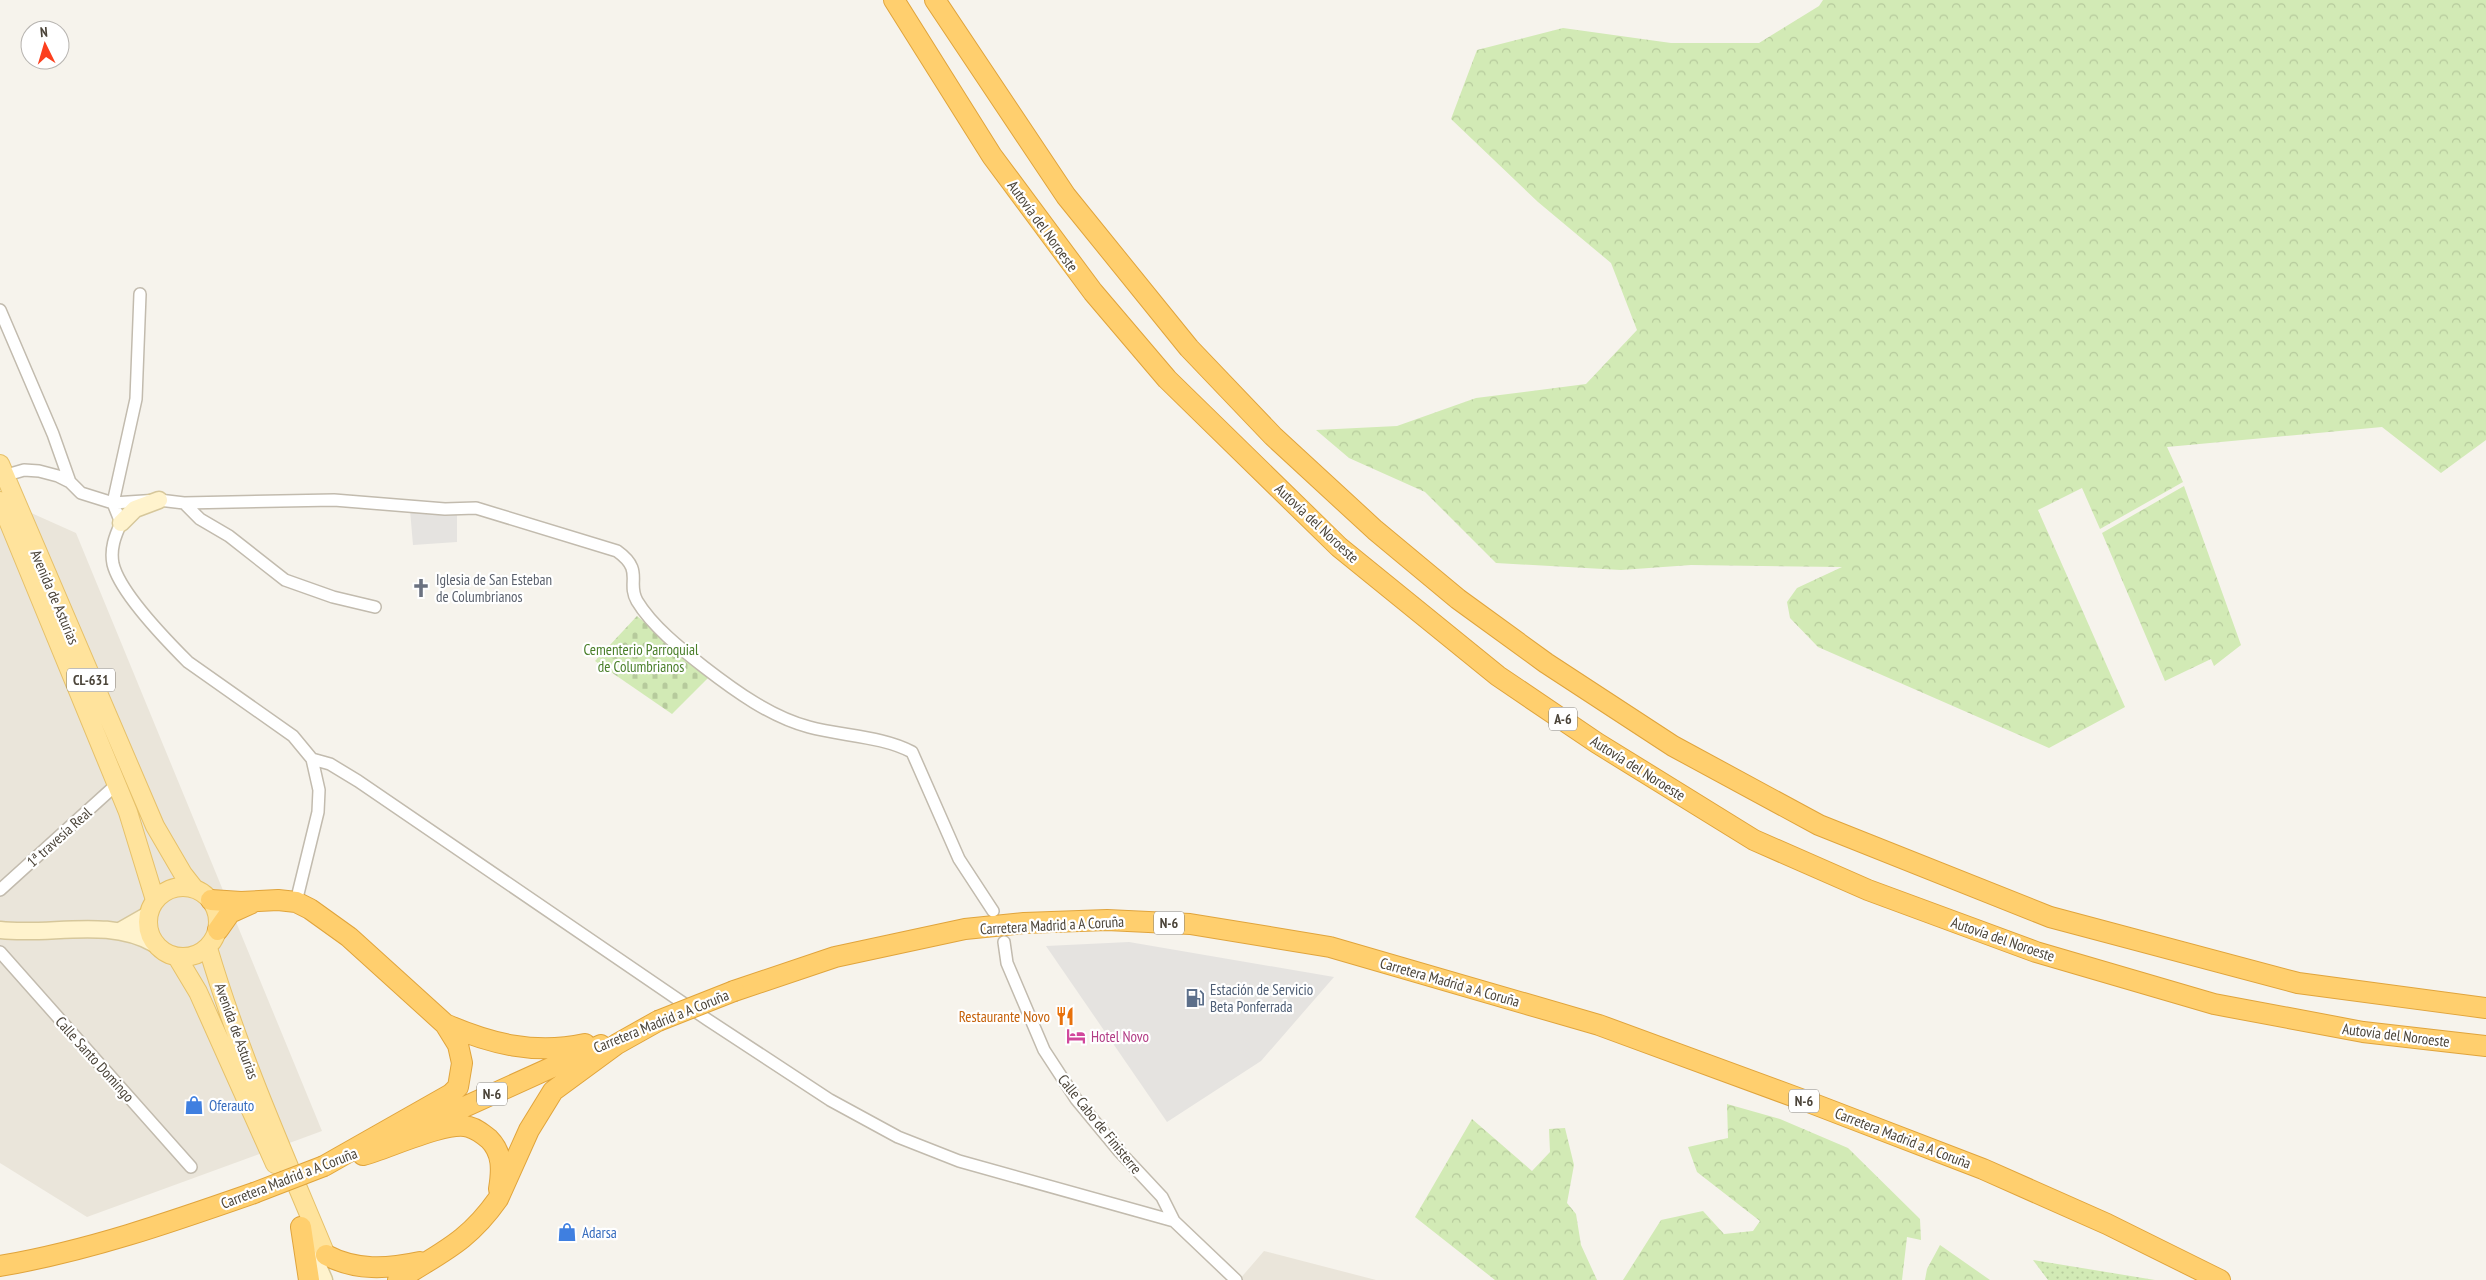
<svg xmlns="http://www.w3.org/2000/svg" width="2486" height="1280" font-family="'PT Sans Narrow',sans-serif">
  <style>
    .residential { fill: #eae5da }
    .green { fill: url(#green-dots) }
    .forest { fill: url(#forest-crowns) }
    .cemetery { fill: url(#cemetery-stones) }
    .parking { fill: #e5e3e0 }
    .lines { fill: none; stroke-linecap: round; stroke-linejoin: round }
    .street-casing { stroke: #c2bbae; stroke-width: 14 }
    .secondary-casing { stroke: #d6c79b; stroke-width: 19 }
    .primary-casing { stroke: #e6c16a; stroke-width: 20 }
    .highway-casing { stroke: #e0a43c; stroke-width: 22 }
    .street { stroke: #fff; stroke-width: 11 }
    .secondary { stroke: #fff3cd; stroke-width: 16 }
    .primary { stroke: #ffe39c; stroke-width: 18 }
    .highway { stroke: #ffcf6e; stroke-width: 20 }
    .highway-bridge-casing { stroke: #e0a43c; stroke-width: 22; stroke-linecap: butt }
    .highway-bridge { stroke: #ffcf6e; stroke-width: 20 }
    .labels { text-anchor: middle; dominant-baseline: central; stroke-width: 4.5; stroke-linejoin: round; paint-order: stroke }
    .shield { fill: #fff; stroke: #817c74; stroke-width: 1 }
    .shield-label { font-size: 14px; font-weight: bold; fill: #4b4439 }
    .street-label { font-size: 15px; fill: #4b4439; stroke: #fff }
    .worship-label { font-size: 15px; fill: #5b616d; stroke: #fff; text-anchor: start }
    .park-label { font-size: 15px; fill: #4a7f2a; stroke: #fff }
    .service-label { font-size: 15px; fill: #4e5e75; stroke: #fff; text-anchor: start }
    .food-label { font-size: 15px; fill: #c56008; stroke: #fff; text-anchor: end }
    .hotel-label { font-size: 15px; fill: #b23c85; stroke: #fff; text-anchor: start }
    .shop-label { font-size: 15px; fill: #366cbe; stroke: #fff; text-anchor: start }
  </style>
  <defs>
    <pattern id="green-dots" width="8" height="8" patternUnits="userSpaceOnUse" patternTransform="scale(1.25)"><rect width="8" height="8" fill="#d2eab5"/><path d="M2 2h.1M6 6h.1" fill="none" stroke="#b6ca9c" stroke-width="1.8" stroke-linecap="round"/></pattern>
    <pattern id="forest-crowns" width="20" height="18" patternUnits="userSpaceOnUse" patternTransform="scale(1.25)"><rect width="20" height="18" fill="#d2eab5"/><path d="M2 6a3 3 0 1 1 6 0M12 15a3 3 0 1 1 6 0" fill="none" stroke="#b6ca9c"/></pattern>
    <pattern id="cemetery-stones" width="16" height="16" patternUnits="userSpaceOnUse" patternTransform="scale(1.25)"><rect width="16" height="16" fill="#d2eab5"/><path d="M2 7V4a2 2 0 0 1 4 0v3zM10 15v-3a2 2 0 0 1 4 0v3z" fill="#b6ca9c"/></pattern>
  </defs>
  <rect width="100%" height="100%" fill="#f6f3ec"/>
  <path class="residential" d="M0,499l76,34 246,598 -235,86 -87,-54z
    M1264,1251l112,29h-137z"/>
  <path class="green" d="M2033,1260l122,20h-107z"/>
  <path class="forest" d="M1823,0h663v440l-45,33 -59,-46 -215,20 16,35 -83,47 -18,-41 -44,22 87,197 -76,41 -231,-101 -28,-29 -3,-16 10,-14 45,-21 -151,-2 -70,5 -125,-7 -71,-71 -76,-34 -33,-28 81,-4 79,-28 110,-14 51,-54 -26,-67 -73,-61 -87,-83 26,-69 86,-22 108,15h88l60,-37z
    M2184,486l57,159 -27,21 -3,-7 -46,22 -63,-148z
    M1727,1104l53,15 68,29 72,71 1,21 -14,-3 -5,43h-279l38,-60 42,-9 21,23 29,-3 7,-10 -63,-49 -9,-25 40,-9z
    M1472,1119l60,52 18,-19 -1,-23 16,-1 9,37 -7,38 9,11 5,31 16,35h-102l-80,-63z
    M1940,1245l50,35h-65l2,-11z"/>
  <path class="cemetery" d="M637,616l73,60 -38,38 -77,-53z"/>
  <path class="parking" d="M410,510l47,5v27l-44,3z
    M1129,942l205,35 -73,84 -94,61 -121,-176z"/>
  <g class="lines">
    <g class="street-casing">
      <path id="street" d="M140,294l-4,105 -23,104 8,20c-6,13 -11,26 -8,41 7,29 54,77 75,98l105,74 19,23 7,31 -1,22 -22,90
        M0,310l53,124 17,48
        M0,477l24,-7 15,1 19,5 12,6 11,11 32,10 46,-3 25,3 150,-3 111,9 31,-1 141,43c28,20 9,31 20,50 15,25 44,48 67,66 31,24 67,50 105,60 33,9 73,9 103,25l47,107 34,52
        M184,503l16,16 29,17 56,44 48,17 42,10
        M312,759l18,5 28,17 350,239 122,80 68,37 61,24 215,60
        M0,890l117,-106
        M1004,942l3,21 37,87 32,49 43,52 43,46 12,24 62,59
        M0,952l191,215"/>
    </g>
    <g class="secondary-casing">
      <path id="secondary" d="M121,523l14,-14 24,-9
        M0,930c51,6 108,-13 155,14
        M120,931l28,-16
        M308,1243l16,37"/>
    </g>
    <g class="primary-casing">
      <path id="primary" d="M0,464l155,362 28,48 11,14
        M0,501l128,311 27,88
        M148 922a35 35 0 1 1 70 0a35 35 0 1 1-70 0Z
        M208,948c31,105 76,206 118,307
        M177,957l21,35 77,172"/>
    </g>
    <g class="highway-casing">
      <path id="highway" d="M894,0l98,156 101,136 74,87 172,168 159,129 99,67 157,97 114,50 168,62 178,52 149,28 123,14
        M935,0l131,196 123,152 84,88 102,94 83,69 88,64 127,83 146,79 231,92 248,66 188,25
        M211,900l30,2 37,-2 18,2 14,7 39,28 96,87 13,21 4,18 -4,24 -7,7 -127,72
        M218,930l12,-17 22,-10
        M734,991l101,-34 130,-28 59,-6 83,-3 83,4 140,23 269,78 207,76 177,68 124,55 113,56
        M445,1024c46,20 90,31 140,20
        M407,1133l194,-88
        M363,1155c24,-6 84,-35 106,-28 8,2 14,7 20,12 14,14 13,31 10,50
        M301,1227l8,53
        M326,1255c30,16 61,14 94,7
        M0,1266c88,-15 171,-44 254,-73
        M398,1280c43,-28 69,-37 100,-81l31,-69 24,-39 64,-47 41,-23"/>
    </g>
    <use href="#street" class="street"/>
    <use href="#secondary" class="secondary"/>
    <use href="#primary" class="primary"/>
    <use href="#highway" class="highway"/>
    <g class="highway-bridge-casing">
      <path id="highway-bridge" d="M658,1021l76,-30
        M254,1193l70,-27"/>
    </g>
    <use href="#highway-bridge" class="highway-bridge"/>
  </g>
  <defs>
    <g id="church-bare" transform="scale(1.5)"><path d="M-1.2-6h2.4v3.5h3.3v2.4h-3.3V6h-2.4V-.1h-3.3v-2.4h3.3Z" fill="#6b7280" stroke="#fff" stroke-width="2.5" paint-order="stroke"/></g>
    <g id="fuel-bare" transform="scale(1.5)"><path d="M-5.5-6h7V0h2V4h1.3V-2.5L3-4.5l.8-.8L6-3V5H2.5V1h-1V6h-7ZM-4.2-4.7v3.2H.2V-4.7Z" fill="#5c6f8a" stroke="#fff" stroke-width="2.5" paint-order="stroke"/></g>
    <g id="restaurant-bare" transform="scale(1.5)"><path d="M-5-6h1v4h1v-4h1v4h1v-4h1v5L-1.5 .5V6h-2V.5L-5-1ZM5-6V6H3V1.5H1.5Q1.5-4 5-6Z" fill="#e8710a" stroke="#fff" stroke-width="2.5" paint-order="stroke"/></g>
    <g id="hotel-bare" transform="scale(1.5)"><path d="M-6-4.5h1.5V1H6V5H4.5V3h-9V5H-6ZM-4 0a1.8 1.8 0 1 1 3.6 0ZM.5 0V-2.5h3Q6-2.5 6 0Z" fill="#d1479c" stroke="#fff" stroke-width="2.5" paint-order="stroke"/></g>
    <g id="shop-bare" transform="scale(1.5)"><path d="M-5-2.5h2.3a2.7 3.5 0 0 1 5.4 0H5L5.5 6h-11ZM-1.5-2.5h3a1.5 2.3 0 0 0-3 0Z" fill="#3f7fe0" stroke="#fff" stroke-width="2.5" paint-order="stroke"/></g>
  </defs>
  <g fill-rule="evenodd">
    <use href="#church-bare" x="421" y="588"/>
    <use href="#fuel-bare" x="1195" y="998"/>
    <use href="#restaurant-bare" x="1065" y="1016"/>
    <use href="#hotel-bare" x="1076" y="1036"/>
    <use href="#shop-bare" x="194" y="1105"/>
    <use href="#shop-bare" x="567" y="1232"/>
  </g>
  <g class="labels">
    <g class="shield">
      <rect x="67" y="668.5" width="48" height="23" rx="4"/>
      <rect x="1549" y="707.5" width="28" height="23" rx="4"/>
      <rect x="1154" y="911.5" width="30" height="23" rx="4"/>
      <rect x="477" y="1082.5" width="30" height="23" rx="4"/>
      <rect x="1789" y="1089.5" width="30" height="23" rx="4"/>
    </g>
    <g class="shield-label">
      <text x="91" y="680">CL-631</text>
      <text x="1563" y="719">A-6</text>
      <text x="1169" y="923">N-6</text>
      <text x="492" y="1094">N-6</text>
      <text x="1804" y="1101">N-6</text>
    </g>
    <g class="street-label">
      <text transform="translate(1043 226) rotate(54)">Autovía del Noroeste</text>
      <text transform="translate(1317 523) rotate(43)">Autovía del Noroeste</text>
      <text transform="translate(55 597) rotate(67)">Avenida de Asturias</text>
      <text transform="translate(1638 768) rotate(32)">Autovía del Noroeste</text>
      <text transform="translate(59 837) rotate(-42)">1ª travesía Real</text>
      <text transform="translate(1052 925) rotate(-3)">Carretera Madrid a A Coruña</text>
      <text transform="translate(2003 939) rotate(19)">Autovía del Noroeste</text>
      <text transform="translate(1450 982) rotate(16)">Carretera Madrid a A Coruña</text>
      <text transform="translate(661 1021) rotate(-22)">Carretera Madrid a A Coruña</text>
      <text transform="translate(237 1031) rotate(70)">Avenida de Asturias</text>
      <text transform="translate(2396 1035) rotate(7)">Autovía del Noroeste</text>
      <text transform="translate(95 1059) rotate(48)">Calle Santo Domingo</text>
      <text transform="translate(1100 1124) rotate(51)">Calle Cabo de Finisterre</text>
      <text transform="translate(1903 1138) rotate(21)">Carretera Madrid a A Coruña</text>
      <text transform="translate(289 1178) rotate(-21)">Carretera Madrid a A Coruña</text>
    </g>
    <g class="worship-label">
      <text x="436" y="579">Iglesia de San Esteban<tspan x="436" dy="17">de Columbrianos</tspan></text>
    </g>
    <g class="park-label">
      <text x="641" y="649">Cementerio Parroquial<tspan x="641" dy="17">de Columbrianos</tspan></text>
    </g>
    <g class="service-label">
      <text x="1210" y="989">Estación de Servicio<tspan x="1210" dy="17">Beta Ponferrada</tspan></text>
    </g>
    <g class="food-label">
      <text x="1050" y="1016">Restaurante Novo</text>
    </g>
    <g class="hotel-label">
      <text x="1091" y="1036">Hotel Novo</text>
    </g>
    <g class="shop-label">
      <text x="209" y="1105">Oferauto</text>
      <text x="582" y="1232">Adarsa</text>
    </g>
  </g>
  <g transform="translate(45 45) rotate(355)"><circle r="24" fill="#ffffff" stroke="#b7b4b0"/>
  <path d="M0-4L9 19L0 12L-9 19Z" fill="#fc3f1d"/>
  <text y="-8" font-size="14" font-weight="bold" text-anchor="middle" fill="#4b4439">N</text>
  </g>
</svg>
